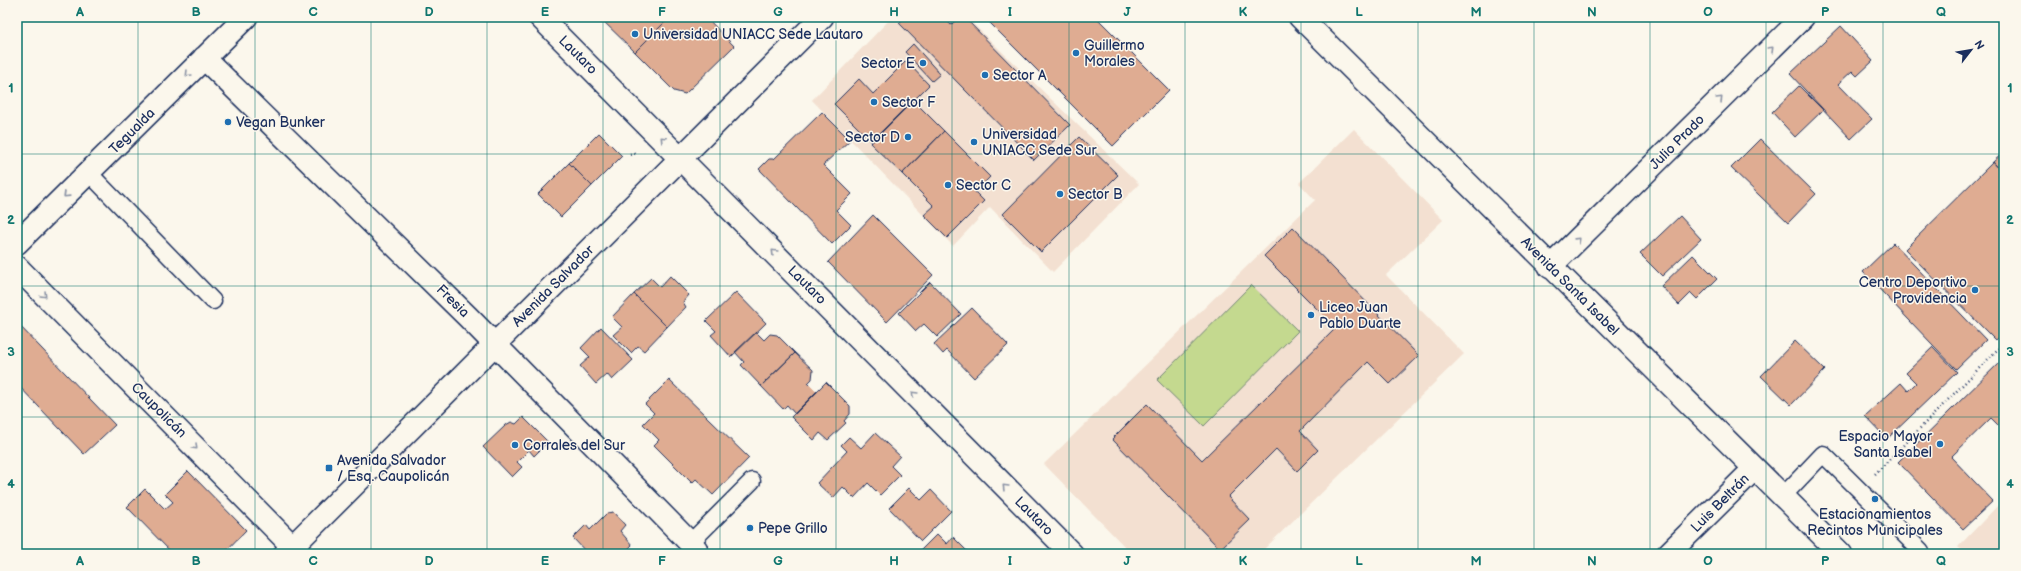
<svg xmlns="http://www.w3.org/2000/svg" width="2021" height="571" font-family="'Balsamiq Sans',sans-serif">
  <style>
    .built { fill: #f3e0d1 }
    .green { fill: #c4d98f; stroke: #708476 }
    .building { fill: #dfac92; stroke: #1b2f5e }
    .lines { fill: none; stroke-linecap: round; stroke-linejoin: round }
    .service-casing { stroke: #1b2f5e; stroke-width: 19 }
    .minor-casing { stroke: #1b2f5e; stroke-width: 25 }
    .secondary-casing { stroke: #1b2f5e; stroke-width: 25 }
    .path { stroke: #1b2f5e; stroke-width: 2.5; stroke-dasharray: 1 3; stroke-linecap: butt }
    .service { stroke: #fbf7ec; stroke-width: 16 }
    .minor { stroke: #fbf7ec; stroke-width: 22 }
    .secondary { stroke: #fbf7ec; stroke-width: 22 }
    .oneway { stroke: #8b93a5 }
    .grid { fill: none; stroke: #0f766e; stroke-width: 1; stroke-opacity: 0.55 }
    .poi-dot { fill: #1f6fb2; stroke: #fbf7ec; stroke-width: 1.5 }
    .labels { text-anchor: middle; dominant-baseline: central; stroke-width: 3; stroke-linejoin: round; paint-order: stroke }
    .poi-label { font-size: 14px; fill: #1b2f5e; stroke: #fbf7ec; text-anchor: start }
    .street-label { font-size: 14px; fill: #1b2f5e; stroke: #fbf7ec }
    .neatline { fill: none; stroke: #0f766e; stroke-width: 1.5 }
    .grid-label { font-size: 13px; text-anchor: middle; font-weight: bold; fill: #0f766e }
  </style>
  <rect width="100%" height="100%" fill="#fbf7ec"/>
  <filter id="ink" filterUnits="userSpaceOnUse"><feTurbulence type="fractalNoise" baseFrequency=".025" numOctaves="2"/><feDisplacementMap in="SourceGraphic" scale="8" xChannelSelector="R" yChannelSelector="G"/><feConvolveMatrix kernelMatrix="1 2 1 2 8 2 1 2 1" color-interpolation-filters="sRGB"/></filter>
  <g filter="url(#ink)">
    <path class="built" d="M892,17h74l173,167 -86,88 -63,-65 -37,39 -141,-146z
      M1354,129l89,91 -57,55 78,79 -205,200h-127l-88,-90 271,-264 -16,-17z
      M2004,499v55h-38l-8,-7z"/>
    <path class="green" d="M1251,285l47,46 -94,95 -47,-46z"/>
    <path class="building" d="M599,17h71l-35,35z
      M670,17h36l28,29 -49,48 -11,-3 -39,-39z
      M905,17h38l8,8 8,-8h5l106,108 -36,35 -135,-137z
      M984,17h112l73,73 -56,56z
      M1841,26l32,35 -16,15 -5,-5 -14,13 34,35 -21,20 -61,-65z
      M913,44l27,30 -8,7 -27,-29z
      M906,61l23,24 -57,57 -38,-38 25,-25 14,15z
      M1799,86l24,24 -28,27 -23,-25z
      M913,100l31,31 -42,43 -32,-31z
      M822,112l28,28 -27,25 29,29 -16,16 15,15 -19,19 -73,-75 10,-10h5z
      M944,131l46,46 -15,15 9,9 -37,37 -23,-23 10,-9 -32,-32z
      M599,133l23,23 -30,30 -23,-23z
      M1079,137l39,38 -77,77 -38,-38z
      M1760,139l56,55 -28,29 -57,-55z
      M2004,152v22l-11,-12z
      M1993,162l11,12v157l-9,9 -90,-91z
      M569,163l23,23 -31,31 -23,-23z
      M873,215l60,60 -46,47 -59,-60z
      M1680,216l21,23 -39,37 -22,-22z
      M1293,227l126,129 -29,28 -22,-22 -68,69 18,19 -21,21 -21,-22 -48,48 22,23 -30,29 -108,-110 35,-35 55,56 134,-132 -72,-72z
      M1893,243l93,97 -30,29 -93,-97z
      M1693,255l24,24 -20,20 -6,-6 -12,12 -18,-19z
      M670,276l19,19 -6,7 3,5 -19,20 -33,-33 17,-16 9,9z
      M930,282l31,32 -24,23 -13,-13 -8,7 -17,-18z
      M736,292l30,31 -35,34 -20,-22 5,-4 -10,-10z
      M634,294l33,33 -23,24 -6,-5 -7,7 -18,-18 9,-8 -10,-10z
      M972,308l36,37 -34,33 -27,-28 -4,4 -9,-10z
      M17,323l98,102 -31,29 -67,-70z
      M601,327l32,33 -21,20 -5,-6 -11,10 -16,-18 10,-9 -9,-9z
      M756,332l8,8 6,-6 7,1 18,18 -34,33 -20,-21 3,-3 -9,-10z
      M1795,341l30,29 -34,35 -30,-29z
      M1933,347l24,25 -70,67 -22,-23 36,-33 7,8 8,-8 -10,-10z
      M795,353l18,17 -1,9 -4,4 9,9 -22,22 -8,-9 -4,4 -22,-23z
      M2004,358v73l-13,-13 -40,39 42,44 -30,28 -65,-67z
      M669,380l80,78 -36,37 -17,-16 -4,4 -38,-38 5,-5 -16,-16 11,-11 -9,-9z
      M826,382l24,24v8l-6,7 2,2 -18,17 -8,-7 -6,7 -23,-23z
      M523,417l25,25 -14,14 -5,-6 -12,12 5,5 -10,10 -29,-30 23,-22 5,-3 5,2z
      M875,433l25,23 -9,10 9,9 -20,20 -12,-12 -14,15 -11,-11 -10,11 -16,-15 30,-32 -6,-6 8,-8 12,11z
      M188,471l58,59 -23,24h-50l-46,-47 18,-18 20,20 8,-7 -8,-8z
      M909,488l12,12 10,-10 20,21 -30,30 -32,-33z
      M613,512l12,13 -5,6 12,14 -9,9h-35l-15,-16 13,-13 4,5 17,-17z
      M937,534l10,10 6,-7 17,17h-53z"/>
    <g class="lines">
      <g class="service-casing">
        <path id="service" d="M89,173l124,128
          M1783,496l40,-42 98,97 -3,3
          M690,543l62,-62"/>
      </g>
      <g class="minor-casing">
        <path id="minor" d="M540,17l532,537
          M204,58l264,259 228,232
          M17,243l229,-226
          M17,267l283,287
          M1550,267l253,-250
          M1668,554l86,-85"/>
      </g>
      <g class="secondary-casing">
        <path id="secondary" d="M1300,17l541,537
          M285,554l537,-537"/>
      </g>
      <path class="path" d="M630,155l7,-2
        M1875,474l129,-131"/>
      <use href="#service" class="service"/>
      <use href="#minor" class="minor"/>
      <use href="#secondary" class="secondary"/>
    </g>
    <defs><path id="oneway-chevron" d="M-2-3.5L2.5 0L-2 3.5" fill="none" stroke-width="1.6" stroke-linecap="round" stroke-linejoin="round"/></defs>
    <g class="oneway">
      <use href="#oneway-chevron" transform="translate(1771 49) rotate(-45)"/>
      <use href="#oneway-chevron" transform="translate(188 74) rotate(135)"/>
      <use href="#oneway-chevron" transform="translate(1720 99) rotate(-45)"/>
      <use href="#oneway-chevron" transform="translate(663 139) rotate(-134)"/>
      <use href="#oneway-chevron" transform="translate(66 195) rotate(136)"/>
      <use href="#oneway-chevron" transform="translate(1578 240) rotate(-44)"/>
      <use href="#oneway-chevron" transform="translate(774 252) rotate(-135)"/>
      <use href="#oneway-chevron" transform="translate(44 295) rotate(45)"/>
      <use href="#oneway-chevron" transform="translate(914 394) rotate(-135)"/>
      <use href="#oneway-chevron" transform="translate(195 447) rotate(45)"/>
      <use href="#oneway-chevron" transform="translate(1005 487) rotate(-135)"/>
    </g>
  </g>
  <path class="grid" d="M138,17v537M255,17v537M371,17v537M487,17v537M603,17v537M720,17v537M836,17v537M952,17v537M1069,17v537M1185,17v537M1301,17v537M1418,17v537M1534,17v537M1650,17v537M1766,17v537M1883,17v537M17,154h1987M17,286h1987M17,417h1987"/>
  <g class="poi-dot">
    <circle cx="635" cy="34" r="4"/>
    <circle cx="1076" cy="53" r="4"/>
    <circle cx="923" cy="63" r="4"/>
    <circle cx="985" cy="75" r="4"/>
    <circle cx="874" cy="102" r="4"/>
    <circle cx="228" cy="122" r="4"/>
    <circle cx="908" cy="137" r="4"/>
    <circle cx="974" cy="142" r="4"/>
    <circle cx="948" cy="185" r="4"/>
    <circle cx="1060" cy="194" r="4"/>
    <circle cx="1975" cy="290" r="4"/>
    <circle cx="1311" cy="315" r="4"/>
    <circle cx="1940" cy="444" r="4"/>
    <circle cx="515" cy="445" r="4"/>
    <rect x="325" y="464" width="8" height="8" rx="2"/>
    <circle cx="1875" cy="499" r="4"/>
    <circle cx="750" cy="528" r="4"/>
  </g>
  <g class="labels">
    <g class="poi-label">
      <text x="643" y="34">Universidad UNIACC Sede Lautaro</text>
      <text x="1084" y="45">Guillermo<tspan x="1084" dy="16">Morales</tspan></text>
      <text x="915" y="63" text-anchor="end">Sector E</text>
      <text x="993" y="75">Sector A</text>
      <text x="882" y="102">Sector F</text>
      <text x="236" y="122">Vegan Bunker</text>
      <text x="982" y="134">Universidad<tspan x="982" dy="16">UNIACC Sede Sur</tspan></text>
      <text x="900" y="137" text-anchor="end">Sector D</text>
      <text x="956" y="185">Sector C</text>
      <text x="1068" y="194">Sector B</text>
      <text x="1967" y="282" text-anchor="end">Centro Deportivo<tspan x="1967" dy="16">Providencia</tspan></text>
      <text x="1319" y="307">Liceo Juan<tspan x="1319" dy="16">Pablo Duarte</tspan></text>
      <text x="1932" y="436" text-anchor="end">Espacio Mayor<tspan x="1932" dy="16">Santa Isabel</tspan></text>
      <text x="523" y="445">Corrales del Sur</text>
      <text x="337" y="460">Avenida Salvador<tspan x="337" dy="16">/ Esq. Caupolicán</tspan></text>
      <text x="1875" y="514" text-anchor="middle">Estacionamientos<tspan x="1875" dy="16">Recintos Municipales</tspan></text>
      <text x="758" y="528">Pepe Grillo</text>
    </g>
    <g class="street-label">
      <text transform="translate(578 55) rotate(45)">Lautaro</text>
      <text transform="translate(132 131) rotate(-45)">Tegualda</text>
      <text transform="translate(1677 142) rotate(-45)">Julio Prado</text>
      <text transform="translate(807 285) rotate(45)">Lautaro</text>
      <text transform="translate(553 286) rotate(-45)">Avenida Salvador</text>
      <text transform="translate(1570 286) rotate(45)">Avenida Santa Isabel</text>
      <text transform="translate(453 301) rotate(45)">Fresia</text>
      <text transform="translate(159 410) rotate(45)">Caupolicán</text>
      <text transform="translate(1720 503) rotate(-45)">Luis Beltrán</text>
      <text transform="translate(1034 516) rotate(45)">Lautaro</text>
    </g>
  </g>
  <rect width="2021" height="571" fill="none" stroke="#fbf7ec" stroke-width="44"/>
  <g transform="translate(1971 50) rotate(59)" stroke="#fbf7ec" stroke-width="3" paint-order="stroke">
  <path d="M0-3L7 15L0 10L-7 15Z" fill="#1b2f5e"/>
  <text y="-6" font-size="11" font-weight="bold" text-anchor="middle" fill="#1b2f5e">N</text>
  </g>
  <rect x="22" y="22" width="1977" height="527" class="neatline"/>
  <g class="grid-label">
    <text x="80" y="16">A</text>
    <text x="196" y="16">B</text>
    <text x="313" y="16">C</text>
    <text x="429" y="16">D</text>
    <text x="545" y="16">E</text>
    <text x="662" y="16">F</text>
    <text x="778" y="16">G</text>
    <text x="894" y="16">H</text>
    <text x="1010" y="16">I</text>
    <text x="1127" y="16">J</text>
    <text x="1243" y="16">K</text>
    <text x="1359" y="16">L</text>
    <text x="1476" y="16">M</text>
    <text x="1592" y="16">N</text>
    <text x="1708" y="16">O</text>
    <text x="1825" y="16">P</text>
    <text x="1941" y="16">Q</text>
    <text x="11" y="92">1</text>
    <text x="2010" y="92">1</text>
    <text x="11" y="224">2</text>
    <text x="2010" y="224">2</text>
    <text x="11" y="356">3</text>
    <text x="2010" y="356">3</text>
    <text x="11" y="488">4</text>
    <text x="2010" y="488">4</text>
    <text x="80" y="565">A</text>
    <text x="196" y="565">B</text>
    <text x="313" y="565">C</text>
    <text x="429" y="565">D</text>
    <text x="545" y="565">E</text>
    <text x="662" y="565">F</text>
    <text x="778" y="565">G</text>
    <text x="894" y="565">H</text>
    <text x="1010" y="565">I</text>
    <text x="1127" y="565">J</text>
    <text x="1243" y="565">K</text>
    <text x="1359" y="565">L</text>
    <text x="1476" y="565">M</text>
    <text x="1592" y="565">N</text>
    <text x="1708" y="565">O</text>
    <text x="1825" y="565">P</text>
    <text x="1941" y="565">Q</text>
  </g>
</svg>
